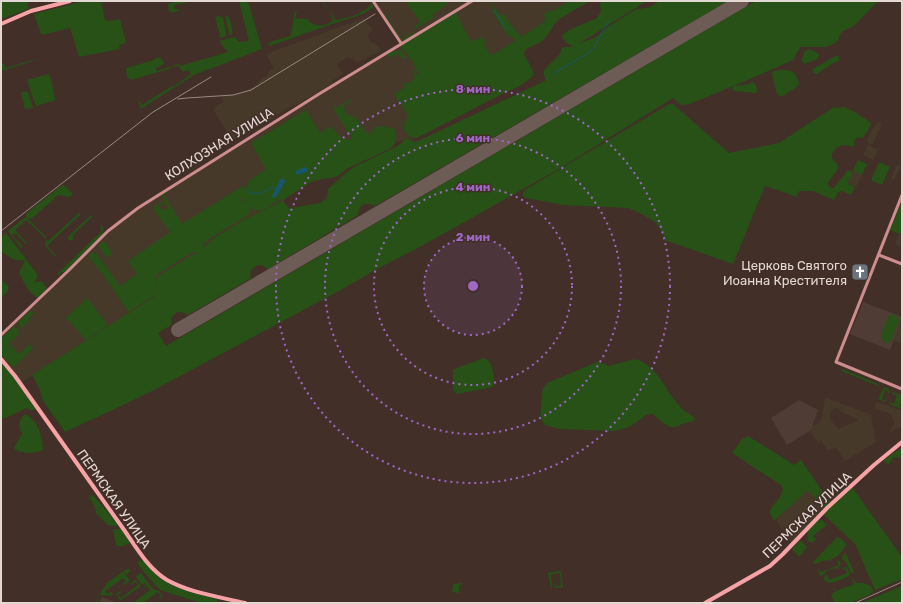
<svg xmlns="http://www.w3.org/2000/svg" width="903" height="604" font-family="Rubik,sans-serif">
  <style>
    .industrial { fill: #46392a; fill-rule: evenodd }
    .education { fill: #4f3d35 }
    .green { fill: #275117 }
    .water { fill: #19556b }
    .lines { fill: none; stroke-linecap: round; stroke-linejoin: round }
    .stream { stroke: #19556b; stroke-width: 1 }
    .runway { stroke: #6d5c56; stroke-width: 14 }
    .secondary { stroke: #cd8c8d; stroke-width: 3 }
    .primary { stroke: #f7a3a5; stroke-width: 4 }
    .rail { stroke: #988983; stroke-width: 1 }
    .ring { fill: none; stroke: #a068c6; stroke-width: 2; stroke-dasharray: 2 4 }
    .labels { text-anchor: middle; dominant-baseline: central; stroke-width: 3; stroke-linejoin: round; paint-order: stroke }
    .street-label { font-size: 13px; fill: #e4d8d3; stroke: #422f28 }
    .poi-label { font-size: 13px; fill: #e4d8d3; stroke: #422f28; text-anchor: end }
    .centre { fill: #a068c6; stroke: #422f28; stroke-width: 2 }
    .ring-label { font-size: 12px; text-anchor: middle; font-weight: bold; fill: #a068c6; stroke: #422f28; stroke-width: 3; stroke-linejoin: round; paint-order: stroke }
  </style>
  <rect width="100%" height="100%" fill="#422f28"/>
  <path class="industrial" d="M374,1h97l-67,40 -4,-2z
    M474,1h116l-31,18 -4,4 -8,13 -6,6 -15,7 -2,3v2l9,17v3l-1,3 -12,9 -16,7 -87,45 -22,4 -2,5 -3,2 -42,19 -12,9 -19,3 -8,3 -25,17 -41,20 -33,21 -6,7 -6,4 -44,45 -132,85 -21,-25v-21l110,-106 30,-23 263,-164z
    M364,18l9,12 -6,5 5,8h2l8,7 -25,13 -3,-4 -7,-2 -10,7 6,10 -11,7 1,2 -38,23 -2,-1 -24,15 -4,1 -33,20 -19,-32 6,-5 4,-2v-7l15,-1 11,-5 9,-5 -1,-2 11,-7v-3l6,-4 -8,-14z
    M878,122l4,2 -10,21 -6,-3 7,-14z
    M868,145l10,5 -5,10 -10,-5z
    M897,164l4,2 -7,14 -3,-2z
    M853,170l9,5 -6,12 -9,-4z
    M898,235h1l3,1v11l-7,-3z
    M902,318v26l-9,-4z
    M825,398h2l44,17 5,27 -31,19 -9,-14 -8,4 -7,-10 -3,2 -6,-9 -4,-3 3,-5 5,-1 3,-2 3,-6zM835,408h3l4,4 17,8 -21,9 -8,-10 1,-8z
    M878,402l24,9v15l-12,7v-2l4,-7 -2,-7 -2,-3 -15,-6 1,-5z
    M807,490l18,17 -34,36 -15,-24z"/>
  <path class="education" d="M863,302l39,15 -12,33 -40,-16z
    M799,400l19,10 -7,20 -24,15 -16,-27z
    M102,597l13,5 1,1h-17z"/>
  <path class="green" d="M1,1h26l2,8 -28,10z
    M84,1h17l4,19 4,1 11,-2 6,24 -7,2 1,4 -41,8 -9,-29 -28,7 -1,-1 -7,-20z
    M178,1h15l-18,4 -1,1 1,3 6,1 -10,3 -1,-2h-2l1,-1 -1,-6z
    M239,1h9l14,48 -68,26 -53,34 -3,-8 1,-1 3,5 30,-19 1,1 18,-13 -3,-4 -5,2 -5,-6 -7,1 -2,2 -38,11 -4,-3 -1,-9 28,-8c1,-1 2,-2 3,-2 4,-2 6,3 7,6l-8,4v3l23,-7 1,2 48,-14 -4,-4 -5,-7 16,-4 4,5 10,-1z
    M322,1h1l13,19c13,-2 25,-6 34,-14l1,-2 -2,-3h2l3,6 -11,7 -28,9 -65,23 -2,-1v-1l2,-2 20,-6 1,-1 4,-24h1l1,1 -2,7c3,-1 7,-1 11,0 4,1 2,1 5,4 6,4 17,3 22,-3l-3,-8z
    M405,1h40l2,3h1l-16,11 1,2v1l-18,11 -1,-2 6,-5z
    M489,1h2l9,14 3,-1 18,23 23,-15 1,-4 -1,-4c3,-3 5,-3 9,-3l16,-10h21l-31,18 -4,4 -8,13 -6,6 -15,7 -2,3v2l9,17v3l-1,3 -12,9 -16,7 -83,43c-9,4 -12,1 -17,-7v-4l4,-10 -14,-21 11,-7 -2,-4 2,-1 1,2 4,-2 5,-4 -2,-5 1,-1 -2,-3h2l3,6 2,-1 -12,-21 -6,-4 -1,-3 57,-34v3l14,27 9,-4h4l1,3 -1,4 5,8 4,2 2,-1 21,-14c-12,-5 -17,-18 -24,-29v-1l2,-2z
    M602,1h45l-69,43c10,-4 21,-7 28,-16l29,-18c4,-2 10,-1 14,-3 4,-1 7,-4 10,-6h69l-353,205c-9,-5 -17,-2 -17,9l-90,54 -6,-4 -6,1c-5,3 -7,7 -5,12l-63,37c-7,-5 -14,-4 -17,4v6l-13,8 8,13 590,-345h122l-24,25 -11,5 -3,3 -1,5 -5,5 -9,3h-25l-7,13 -59,26 11,-1 8,-3c4,3 4,5 4,10l-2,1 -21,-2 -2,-2 1,-3 -43,18 -9,1 -8,-7 -114,71 -143,80 -37,19 -40,23 -185,99 -35,17 -54,25 -23,-33 -2,-9 -8,-15 122,-78 3,-20 40,-25h-4l-37,23 -2,21 -26,16 -26,-39 -14,-16 4,-5 4,1 24,33 17,-12 -9,-13 44,-30 -2,1 -17,-24 10,-7 1,2 -5,3 3,5 6,-3 -6,-12v-2l4,-2h1l-3,3 18,29 61,-38 2,2 2,-1 2,-6 17,-12 -15,-26 55,-33 14,23 11,-7c4,5 7,9 12,13l10,1 -20,-32 2,-2 2,2 15,-10 1,1 -9,7c0,11 8,8 13,13 4,5 7,11 11,16 2,-2 5,-5 7,-7 6,-3 15,-1 20,2 2,8 1,14 -5,19l-42,19 -12,9 -19,3 -8,3 -24,16c-11,-1 -21,17 -32,10 -5,-2 -8,-8 -12,-11l-1,2c5,2 9,6 11,10l-3,5 -42,26 -3,5v3l7,-8 33,-21 41,-20c0,4 2,6 6,8l30,-5c9,-5 6,-6 8,-14l18,-16 8,-6 42,-20 10,-8 2,-1 6,4 4,-1 127,-60c1,-4 -3,-7 -1,-11l16,-16 1,-5 2,-2h7l4,-1c-5,0 -11,-6 -12,-11l7,-5 28,-12 4,-7 -1,-5 1,-4z
    M384,13l18,26 12,-7 1,1 -13,8 -19,-27z
    M219,16l4,2 3,16 -1,3 -5,1 -1,-2 1,-1 -5,-18z
    M225,16c1,0 2,0 3,1 3,2 5,15 4,18h-1l-2,-1z
    M809,49l9,4 1,3 -2,3 -12,5 -3,-3c1,-5 1,-11 7,-12z
    M400,50l7,7 -5,2 -4,-6 -8,5 -3,-5c4,-2 9,-1 13,-3z
    M835,56h3l1,3v2l-6,2 -16,11 -3,-1 -2,-2 1,-2z
    M40,58l-13,5 -26,8v-7l3,-1 2,5z
    M779,70c12,0 16,0 20,13l-1,3 -17,11c-6,-3 -5,-8 -7,-14 -1,-4 -2,-6 -2,-10l2,-2z
    M49,74l2,5 4,20v1l-18,6 -2,-2 -8,-24z
    M26,91l2,1 5,16 -8,1 -4,-15v-1z
    M669,104h4l56,49 50,-10 55,-36c4,2 6,0 10,0 8,2 19,11 26,15l1,3 -8,13h-3l-2,-1 -3,2 -1,3 1,3 -2,2c-3,-1 -5,-2 -8,-2 -5,0 -15,6 -13,12 1,5 8,6 5,13 -2,6 -9,8 -9,15l3,3h3l13,-17 3,-1 3,2 -1,3 -4,7v2l7,3 -4,8 -9,-4 -4,1 -4,8 -21,-9h-14l-2,6 -32,-11 -32,78 -63,-22 -5,-2 -2,-6 -6,-10 -8,-6 -20,-10 -66,-3 -15,-3 -23,-4 -2,-2v-2l2,-4z
    M858,160l9,4 -5,11 -9,-5z
    M879,162l11,5 -8,18 -11,-5z
    M62,185h2l8,8v2l-3,2 -11,-2 -4,3 -2,3 -20,17 -2,1 -3,-1 19,19 1,5 31,-28 2,-1 1,1 -34,32 9,9 -1,1 -10,-10 1,-7 -20,-19 -11,10 12,13 -1,1 -11,-11 -3,2 11,12 -2,1 -13,-17 16,-13h3l-1,-2 1,-3z
    M902,200v35l-12,-5z
    M91,215l2,1 -1,1 -19,18v4l-2,2 -2,-1 -2,-2c7,-8 16,-15 24,-23z
    M101,225l3,4 -1,1v4l-38,38h-3l-3,3 -2,-1 45,-43 -2,-3z
    M6,233l32,42 -3,6 1,1 6,-1 4,6v3l-8,8c-9,-4 -15,-17 -19,-25l6,-13c-10,2 -16,-3 -24,-9v-14z
    M101,242h4l7,11 -2,3 -4,1 -7,-10 1,-3z
    M1,279l8,8 -2,5 -6,6z
    M87,298l18,23 2,4v1l-21,14 -20,-22z
    M31,310l3,3 -5,4 2,2 -10,9 -4,-5z
    M890,315c4,-1 9,1 9,6l-8,20c-3,3 -7,2 -9,-2l-1,-4 7,-18z
    M14,326l5,4 -1,2 1,2 -10,10 10,10 11,-10 3,4 -20,20 -12,-14v-16z
    M485,358c2,2 4,2 5,5 3,5 5,19 3,24l-36,7 -4,-4v-20l4,-2 24,-9z
    M635,359c21,6 29,28 41,43 3,3 6,7 9,9 4,3 8,4 10,8l-2,2 -11,3 -3,2 -5,1h-4l-7,-4 -10,-9h-4l-3,1 -9,7 -8,5 -14,4 -56,-2 -14,-4 -5,-7 2,-25 1,-4 4,-6 50,-21h3l9,4 18,-5z
    M1,362l10,12 24,34 -3,3 -6,-3 -18,9 -7,2z
    M842,369l34,14 5,4 -40,-16z
    M884,387l5,2v5l-1,-1v-2l-3,-1 -3,9 3,2v-2l2,1 -2,2 -7,-3z
    M893,392l9,3v4l-3,7 3,1v2l-13,-5 1,-2 4,2 3,-9 -5,-1z
    M25,414c14,7 17,22 18,35l-2,2c-8,2 -21,4 -27,-3l8,-15c-4,-7 -4,-14 3,-19z
    M748,436l46,29 7,-5 29,42 -5,5 -17,-16h-1l-33,30 -4,-8v-3c4,-7 17,-17 11,-25l-49,-32 9,-13z
    M902,449v9l-8,-1 -6,8 -4,-4v-1c6,-5 11,-9 18,-11z
    M852,487l50,70v22l-27,11 -20,-46 -32,-30z
    M93,495l24,28v2l-1,1 -8,-1 -12,-12 -1,-6 -5,-8v-2z
    M819,519l3,1 5,5 -14,11 3,3 -4,4 -6,-4 2,-1 -1,-2 1,-2 -1,-2z
    M113,529h9l8,13v1l-7,3h-6l-1,-1z
    M837,537l3,1 7,6 -9,12 -10,5 -2,-1 -12,4 -1,-2 1,-1z
    M800,540l7,7 -8,10 -7,-8z
    M846,553l8,19 -2,1h-1l-5,-11 -3,-2 -1,-2 1,-3z
    M143,560c4,4 8,10 12,14 17,15 41,20 62,25l1,4h-17l-41,-13 -17,-19 -6,-8 3,-2z
    M839,560l2,4 -3,4 -3,1 -1,-1 -8,3v2l-6,3 -2,-1 1,-1 2,-1h-2l-1,-4h1l2,3 18,-7 -2,-4z
    M845,567h2l3,7 -1,2c-5,2 -18,9 -22,6 -3,-1 -3,-3 -3,-5l3,-3 2,6 18,-7 -2,-4 -2,1 -1,-2z
    M127,569h2l1,2 -2,1 1,1 -3,2 -1,-3 -1,1 6,8 -6,4 -1,-1 3,-3 -3,-3 -18,13 3,3 4,-2 1,2 -4,2 -5,-1h-4l-4,8v-2l8,-14 4,-5z
    M559,571l2,1 2,15 -8,1 -1,-5 1,-1v4h6l-1,-12 -1,-1 -7,1 -1,1 1,13 -1,1 -3,-16z
    M141,573l12,16 6,2 4,5 -3,3 -1,-1 2,-2 -3,-4 -15,11h-10l17,-13 -3,-4 -3,2 -1,-1 3,-2 -1,-2 -3,2 -6,-8v-1z
    M852,579h2l1,4h8l8,3 2,6 -4,3 -19,8h-15l-4,-8 5,-4 -2,-1 -1,-2 1,-1 2,4 18,-7z
    M135,580h1l4,5v2l-19,13h-1l-4,-6 5,-3 1,1 -4,3 3,3 17,-13 -2,-3 -4,2 -1,-1z
    M462,583v2h-3v8l-7,-1 1,-8z
    M902,586v17h-41z"/>
  <path class="water" d="M304,167l4,1 -1,4 -10,3 -2,-1 1,-3z
    M281,179h2l2,1v2l-9,15 -3,1 -1,-1 7,-16z"/>
  <g class="lines">
    <path class="stream" d="M494,10l9,13 1,3 4,3
      M554,73l33,-19 7,-7 14,-25
      M247,191c18,8 17,-5 29,-3"/>
    <path class="runway" d="M178,330l564,-329"/>
    <path class="secondary" d="M373,1l28,42
      M902,195l-66,167 66,27
      M879,255l23,9
      M1,335l67,-64 40,-40 30,-23 181,-114 153,-93"/>
    <path class="primary" d="M1,24l30,-13 39,-10
      M1,359l14,17c36,50 71,101 107,151 13,18 25,41 45,53 23,13 53,17 78,23
      M705,603l65,-37 13,-12 44,-46 47,-43 28,-23"/>
    <path class="rail" d="M178,99l9,-1 46,-3 18,-5 124,-76
      M1,231l152,-119 58,-35
      M855,603l47,-21"/>
  </g>
  <circle cx="473" cy="286" r="49" fill="#a068c6" fill-opacity=".12"/>
  <g class="ring">
    <circle cx="473" cy="286" r="49"/>
    <circle cx="473" cy="286" r="99"/>
    <circle cx="473" cy="286" r="148"/>
    <circle cx="473" cy="286" r="197"/>
  </g>
  <defs>
    <g id="church-square" transform="scale(0.9)"><rect x="-9" y="-9" width="18" height="18" rx="4" fill="#6b7280" stroke="#422f28"/><path d="M-1.2-6h2.4v3.5h3.3v2.4h-3.3V6h-2.4V-.1h-3.3v-2.4h3.3Z" fill="#fff"/></g>
  </defs>
  <g fill-rule="evenodd">
    <use href="#church-square" x="860" y="272"/>
  </g>
  <g class="labels">
    <g class="street-label">
      <text transform="translate(219 144) rotate(-32)">КОЛХОЗНАЯ УЛИЦА</text>
      <text transform="translate(114 499) rotate(55)">ПЕРМСКАЯ УЛИЦА</text>
      <text transform="translate(807 515) rotate(-44)">ПЕРМСКАЯ УЛИЦА</text>
    </g>
    <g class="poi-label">
      <text x="847" y="265">Церковь Святого<tspan x="847" dy="15">Иоанна Крестителя</tspan></text>
    </g>
  </g>
  <circle cx="473" cy="286" r="6" class="centre"/>
  <g class="ring-label">
    <text x="473" y="93">8 мин</text>
    <text x="473" y="142">6 мин</text>
    <text x="473" y="191">4 мин</text>
    <text x="473" y="241">2 мин</text>
  </g>
  <rect width="903" height="604" fill="none" stroke="#e4d8d3" stroke-width="4"/>
</svg>
